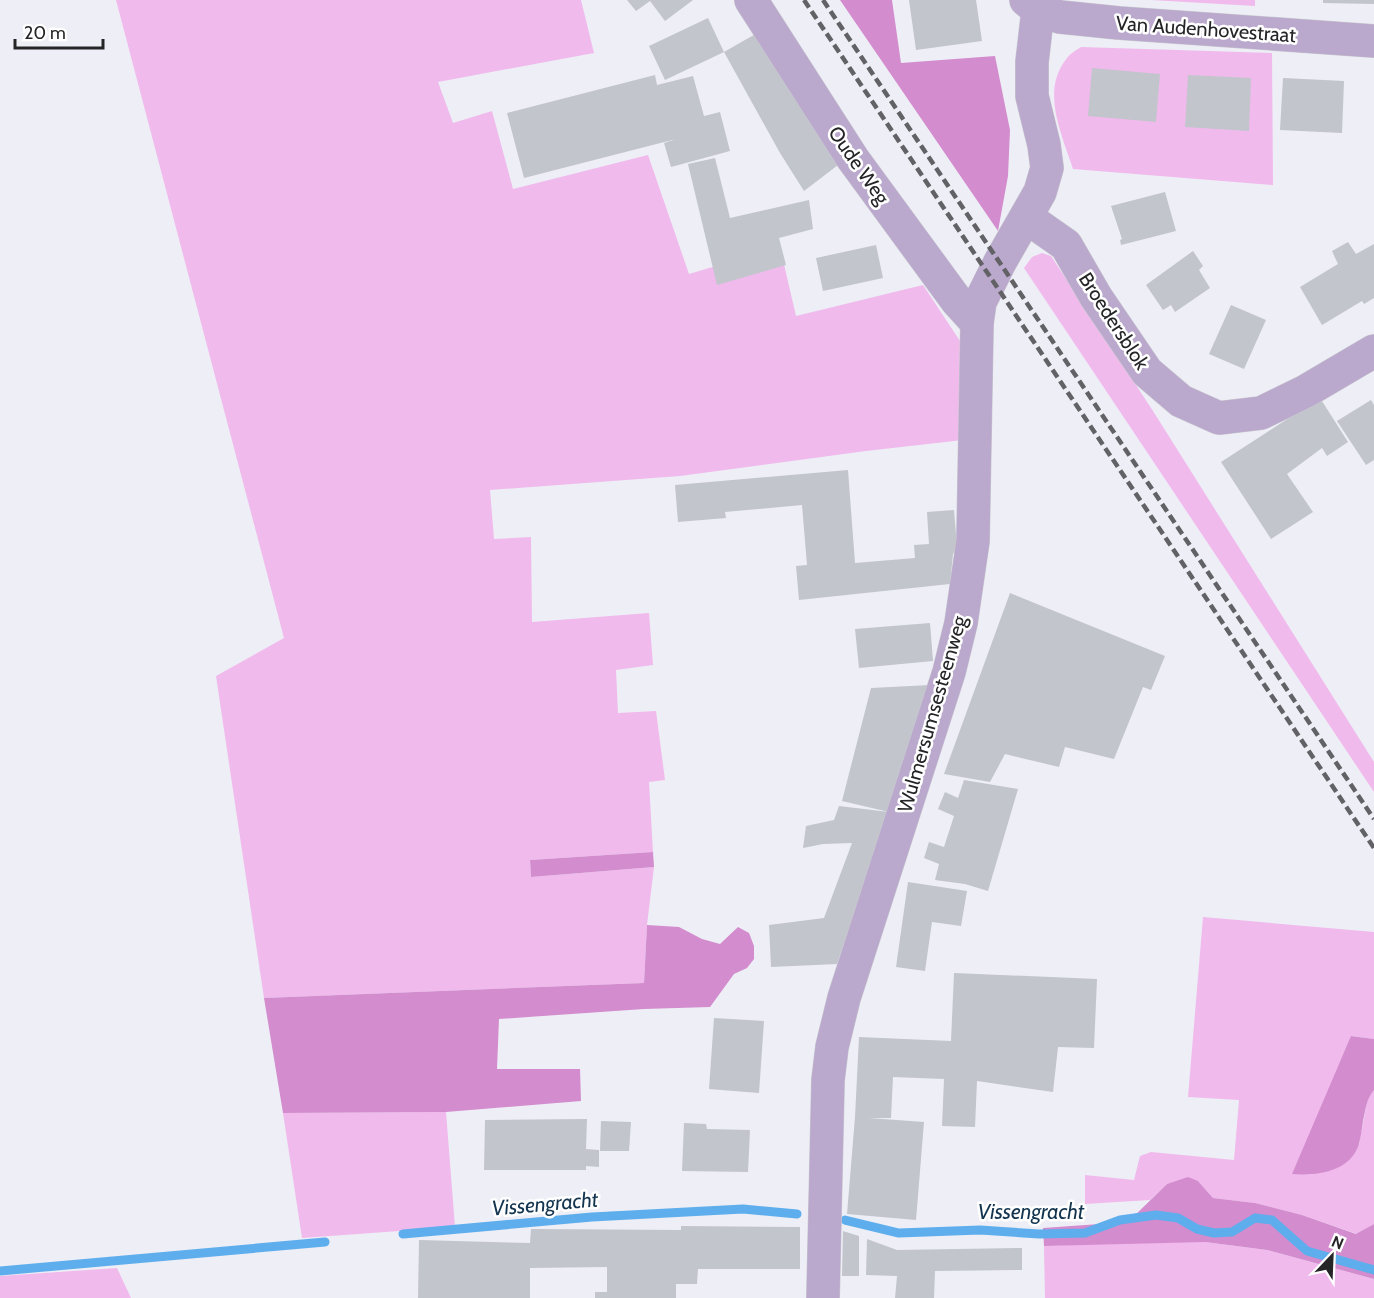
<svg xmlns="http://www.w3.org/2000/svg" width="1374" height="1298" font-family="Cabin,sans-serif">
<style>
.green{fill:#f0baec}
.forest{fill:#d38cce}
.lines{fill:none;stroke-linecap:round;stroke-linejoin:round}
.stream{stroke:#5eaeed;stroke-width:9}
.building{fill:#c2c5cc}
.minor-casing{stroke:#cacad1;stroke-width:34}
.minor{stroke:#bba9cd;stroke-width:33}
.rail{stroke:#626266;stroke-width:4.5;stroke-dasharray:9 4.5;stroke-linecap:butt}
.labels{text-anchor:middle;stroke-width:5;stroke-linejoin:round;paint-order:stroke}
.street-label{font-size:20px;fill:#252528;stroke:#fff}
.water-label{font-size:21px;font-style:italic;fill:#14354f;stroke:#fff}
</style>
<rect width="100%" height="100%" fill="#eeeef6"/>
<!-- green -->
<g class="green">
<path d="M116 0H581L594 53 438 82 453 123 492 111 513 189 648 155 689 274 780 247 796 316 923 285 960 341 963 440 866 451 680 476 490 490 494 539 531 537 532 622 649 613 653 665 616 670 618 713 656 711 665 780 649 782 653 852 530 860 531 877 654 867 647 925 644 983 264 998 216 676 284 638Z"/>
<path d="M1151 0H1255V6Z"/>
<path d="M1081 47 1272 53 1273 185 1073 169C1062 134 1040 91 1067 58 1070 54 1076 50 1081 47Z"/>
<path d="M1042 253 1051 256 1153 411 1374 762V792L1024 268 1032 257Z"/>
<path d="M1203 917 1374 932V1039L1351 1036 1359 1145 1368 1097 1374 1090V1224L1357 1234 1302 1215 1255 1203 1213 1198 1198 1181 1167 1184 1150 1200 1085 1204V1175L1134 1180 1140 1156 1151 1152 1234 1160 1239 1100 1188 1097Z"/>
<path d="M446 1112 455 1227 302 1238 283 1113Z"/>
<path d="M1138 1242H1205L1267 1250 1374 1279V1298H1045L1044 1246Z"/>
<path d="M117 1268 131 1298H0V1276Z"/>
</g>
<!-- forest -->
<g class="forest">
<path d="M840 0H892L901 63 995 56 1010 130 1008 176 998 231Z"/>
<path d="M653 852 654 867 531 877 530 860Z"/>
<path d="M647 925 679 927 702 939 720 944 738 927 749 933 754 946V959L747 968 734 974 710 1007 644 1009 499 1019 497 1069H580L581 1101 446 1112 283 1113 264 998 644 983Z"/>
<path d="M1351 1036 1374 1039V1090C1366 1099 1366 1109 1363 1121 1362 1128 1361 1136 1359 1144 1350 1172 1317 1176 1292 1174Z"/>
<path d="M1188 1177 1198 1181 1213 1198 1255 1203 1302 1215 1356 1234 1374 1224V1279L1267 1250 1205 1242 1044 1246 1043 1228 1128 1222 1167 1184Z"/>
</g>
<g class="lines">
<!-- stream -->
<g class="stream">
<path d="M845 1220 899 1233 980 1230 1039 1234 1085 1233 1120 1220 1156 1215 1178 1218 1197 1229 1214 1233 1232 1232 1255 1218 1272 1220 1307 1251 1374 1270"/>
<path d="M403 1234 592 1217 743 1209 797 1214"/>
<path d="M0 1271 325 1242"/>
</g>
</g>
<!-- building -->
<g class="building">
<path d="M627 0H693L665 21 650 1 636 11Z"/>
<path d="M909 0H976L982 41 916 50Z"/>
<path d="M1323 0H1374V4L1323 3Z"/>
<path d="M708 18 724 52 759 32 838 165 804 191 780 153 724 52 665 80 649 46Z"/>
<path d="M1092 68 1160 74 1156 122 1088 116Z"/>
<path d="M655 75 657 85 693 76 704 116 720 112 730 151 671 167 664 143 676 139 524 178 507 113Z"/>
<path d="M1188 75 1251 78 1249 131 1185 127Z"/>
<path d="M1283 78 1344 81 1342 133 1280 130Z"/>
<path d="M715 158 730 218 809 200 813 229 779 238 786 265 717 285 688 164Z"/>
<path d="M1165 192 1176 231 1121 245 1120 240 1122 239 1111 206Z"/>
<path d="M1348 242 1356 254 1374 244V298L1364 304 1362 301 1322 325 1300 287 1338 264 1332 251Z"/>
<path d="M876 245 883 278 823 291 816 258Z"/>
<path d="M1193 251 1203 266 1199 270 1210 288 1175 312 1171 305 1163 310 1146 285Z"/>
<path d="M1231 305 1266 320 1244 369 1209 354Z"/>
<path d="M1320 398 1348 442 1327 456 1322 448 1287 474 1313 512 1271 539 1221 462Z"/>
<path d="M1371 400 1374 405V460L1366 465 1337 421Z"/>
<path d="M848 470 855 563 915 558 914 545 929 544 927 512 954 510 957 547 953 554 950 584 799 600 796 566 807 565 802 505 725 512 726 518 678 522 675 485Z"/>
<path d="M1010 593 1165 656 1151 690 1143 687 1114 759 1065 747 1059 767 1005 754 990 782 944 774Z"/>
<path d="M930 623 933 661 859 668 855 629Z"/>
<path d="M930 685 889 812 837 964 771 967 769 925 824 918 852 843 823 844 803 848 806 826 834 820 839 806 889 812 842 801 871 688Z"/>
<path d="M964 780 1018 789 988 891 965 884 935 880 939 864 924 858 929 842 944 847 954 816 938 809 945 792 958 798Z"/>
<path d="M908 882 967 891 961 926 932 922 925 971 896 967Z"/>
<path d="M954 973 1097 979 1094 1048 1058 1047 1053 1092 977 1081 975 1127 942 1126 944 1079 893 1077 891 1118H869L924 1122 916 1220 847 1214 855 1117 859 1037 951 1041Z"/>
<path d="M714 1018 764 1021 759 1093 709 1089Z"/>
<path d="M587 1119 586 1149 599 1150V1167L586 1166V1170H484L485 1120Z"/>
<path d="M601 1121 631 1122 629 1151H600Z"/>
<path d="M684 1123 706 1124 707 1129 750 1130 748 1172 682 1171Z"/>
<path d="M681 1226 800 1227V1269H698L697 1284H676V1298H595V1292H607V1267L530 1268V1298H418L419 1240 530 1243 531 1229 681 1230Z"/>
<path d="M843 1231 859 1236V1276H842Z"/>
<path d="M867 1239 897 1250 1022 1248V1270L935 1271 934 1298H895L897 1276 866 1275Z"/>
</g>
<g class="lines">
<!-- minor casing -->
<g class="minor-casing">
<g id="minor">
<path d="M751 0 853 159 957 301 977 323"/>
<path d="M1026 0 1038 10 1060 17 1119 23 1374 41"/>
<path d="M1026 217 1066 245 1096 297 1147 372 1181 401 1219 418 1261 413 1306 391 1374 351"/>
<path d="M823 1298 828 1080 832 1047 844 998 949 672 961 623 973 541 977 323 980 302 1000 262 1040 192 1047 168 1044 145 1032 96V62L1038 10"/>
</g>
</g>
<!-- minor -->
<use href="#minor" class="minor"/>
<!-- rail -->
<g class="rail">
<path d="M804 0 1374 848"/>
<path d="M823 0 1374 819"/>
</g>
</g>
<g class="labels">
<!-- street labels -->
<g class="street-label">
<text transform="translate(1206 29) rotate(4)" y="7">Van Audenhovestraat</text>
<text transform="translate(859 165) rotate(55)" y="7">Oude Weg</text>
<text transform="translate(1114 321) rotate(57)" y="7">Broedersblok</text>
<text transform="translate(932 714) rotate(-74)" y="7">Wulmersumsesteenweg</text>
</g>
<!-- water labels -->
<g class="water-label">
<text transform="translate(545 1204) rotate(-5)" y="7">Vissengracht</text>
<text x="1031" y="1219">Vissengracht</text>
</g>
</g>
<!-- north arrow -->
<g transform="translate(1332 1256) rotate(23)" stroke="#ffffff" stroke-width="4.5" paint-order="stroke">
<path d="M0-4.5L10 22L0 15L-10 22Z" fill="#252528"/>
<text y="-9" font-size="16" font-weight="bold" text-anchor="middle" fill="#252528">N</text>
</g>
<!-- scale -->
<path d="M15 39v9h88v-9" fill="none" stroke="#252528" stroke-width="3"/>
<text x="24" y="39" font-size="18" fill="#252528" stroke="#ffffff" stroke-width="4.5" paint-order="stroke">20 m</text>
</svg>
